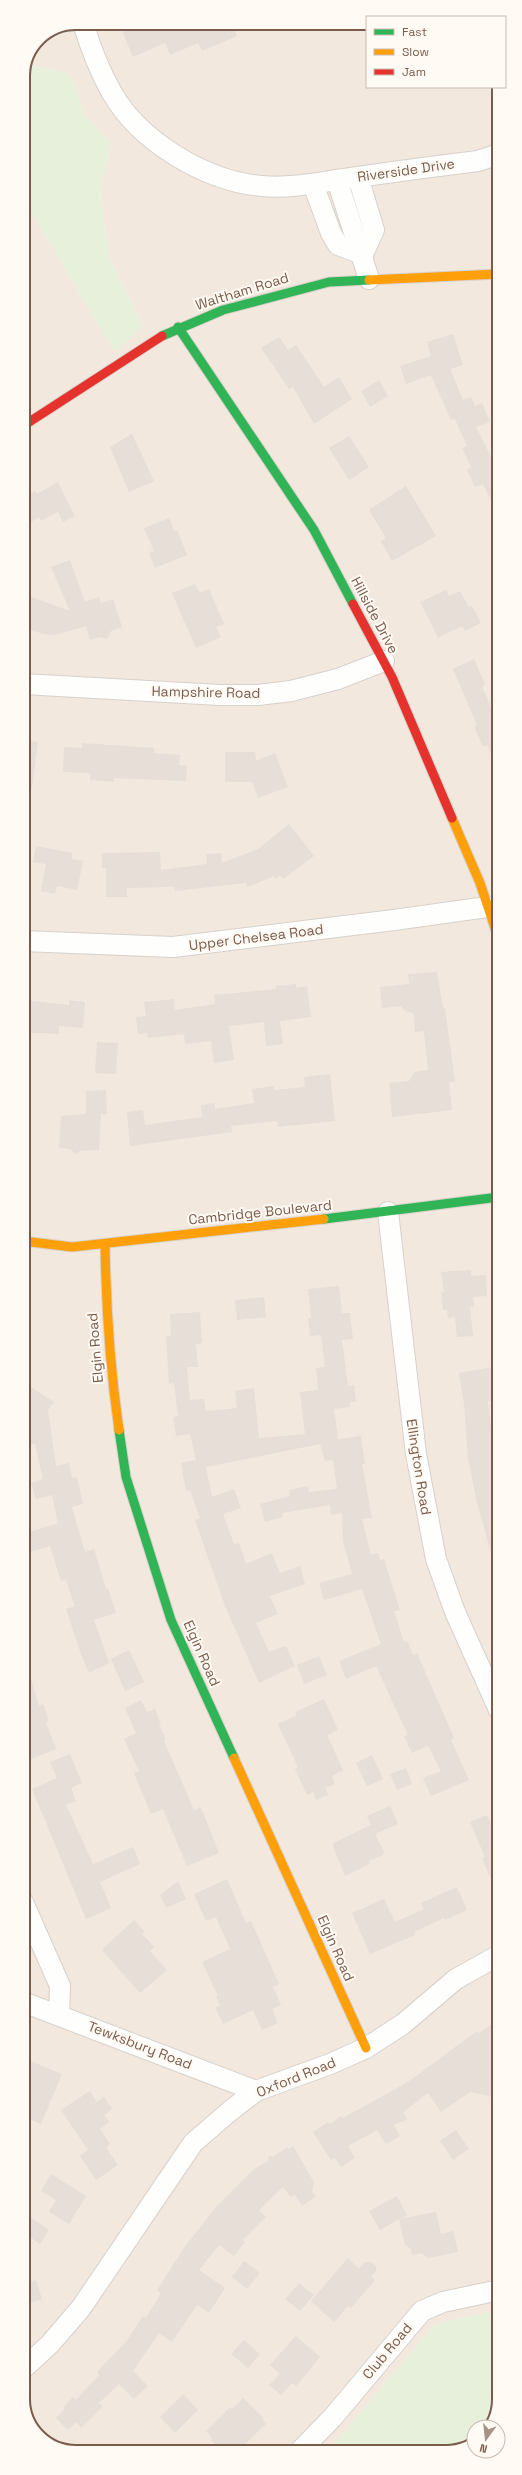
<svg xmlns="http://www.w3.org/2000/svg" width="522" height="2475" font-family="'Space Grotesk',sans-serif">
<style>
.residential{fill:#f2e8de}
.green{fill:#e7f0db}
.building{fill:#e6ded7}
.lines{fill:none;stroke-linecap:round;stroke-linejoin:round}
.street-casing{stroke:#d7d1cb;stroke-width:22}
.fast-casing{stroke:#d9d2cb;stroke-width:11}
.slow-casing{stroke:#d9d2cb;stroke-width:11}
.jam-casing{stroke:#d9d2cb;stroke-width:11}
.street{stroke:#fefefd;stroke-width:20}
.fast{stroke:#30b455;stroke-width:9}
.slow{stroke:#ff9f0a;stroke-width:9}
.jam{stroke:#e5322d;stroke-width:9}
.labels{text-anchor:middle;stroke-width:4;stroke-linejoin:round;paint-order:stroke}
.street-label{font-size:14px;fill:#7a5c4d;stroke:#fffaf3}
.rim{fill:none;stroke:#7a5c4d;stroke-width:2}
</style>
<rect width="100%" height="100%" fill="#f9f5f0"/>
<!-- residential -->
<path class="residential" d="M76 23H367V87H499V2310L435 2324 327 2452H69L39 2437 23 2406V211L32 213 115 352 143 326 109 258 100 189 108 159 110 143 85 115 73 80 67 73 27 65 39 38Z"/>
<!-- green -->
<g class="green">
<path d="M27 65 67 73 73 80 85 115 110 143 108 159 100 189 109 258 143 326 115 352 32 213 23 210V76Z"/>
<path d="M499 2310V2399L488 2427H474V2440L453 2452H327L435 2324Z"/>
</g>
<!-- building -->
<g class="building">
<path d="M119 23H232L237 36 202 51 198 43 170 55 165 43 133 57Z"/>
<path d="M453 334 463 365 450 369 463 400 471 397 475 406 482 403 490 422 476 427 499 473V515L483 484 475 487 467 470 471 467 462 448 467 446 455 419 451 420 431 375 406 384 400 366 431 356 427 342Z"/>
<path d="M279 337 288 350 296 345 324 387 339 377 352 399 314 424 293 387 289 389 261 348Z"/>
<path d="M379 380 388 396 370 407 361 391Z"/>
<path d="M132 434 154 481 129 492 110 447Z"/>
<path d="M349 436 369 467 349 480 329 448Z"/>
<path d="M58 482 75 516 63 522 58 512 41 521 39 517 23 527V498L35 491 37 494Z"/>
<path d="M406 486 436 536 392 561 381 541 386 538 369 510Z"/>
<path d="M169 518 174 531 177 530 187 555 155 568 149 553 154 551 144 528Z"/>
<path d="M70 560 85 602 99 597 101 603 113 599 122 627 111 631 107 639 99 637 90 640 86 626 55 635 43 634 26 628 28 623 23 621V594L70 611 51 567Z"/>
<path d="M195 584 200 593 209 589 224 624 216 627 221 637 196 648 172 593Z"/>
<path d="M446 590 449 596 460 591 469 607 472 606 481 623 465 631 462 626 438 638 420 602Z"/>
<path d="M474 659 485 684 482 686 495 717 499 716V770L487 745 483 747 474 726 477 725 453 669Z"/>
<path d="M23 740 38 742 32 788H23Z"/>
<path d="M82 743 154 748V753L180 755 179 765 187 766 186 781 114 778V782L90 780V773L63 772 64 747 82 748Z"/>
<path d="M225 752H255L256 761 275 753 288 787 258 798 252 782H225Z"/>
<path d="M289 824 314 856 283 879 280 875 276 879 274 876 247 887 246 883 175 891 174 887 127 888V897H106V868H102V853L160 852 161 870 207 864 206 854 221 853 222 863 258 849Z"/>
<path d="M36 846 72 853V859L83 861 77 890 57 886 55 894 41 891 46 864 33 862Z"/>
<path d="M437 972 443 1008H445L455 1082H449L452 1110 392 1117 389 1083 409 1081 414 1072 428 1070 424 1031 415 1032 413 1013 405 1011 401 1006 382 1008 380 987 409 984 408 974Z"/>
<path d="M296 984V988L307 986 311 1017 280 1021 283 1044 266 1046 264 1022 229 1026 234 1060 214 1063 211 1041 185 1044 184 1034 148 1038 147 1033 138 1034 136 1017 146 1016 144 1002 174 999 175 1010 215 1004 214 995 276 989V986Z"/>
<path d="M23 1000 69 1005V1000L85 1002 83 1028 59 1026V1034L23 1032Z"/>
<path d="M97 1042 118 1043 116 1074 95 1073Z"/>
<path d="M330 1074 335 1121 278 1127 277 1121 231 1126 232 1132 130 1146 127 1112 143 1110 145 1125 202 1117 201 1105 215 1103V1109L254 1103 252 1089 274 1086V1090L305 1087 304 1077Z"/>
<path d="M106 1090 107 1114H101L99 1150 80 1151 76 1154 70 1149 59 1148 61 1116 86 1114V1091Z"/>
<path d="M471 1270V1276L486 1275 487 1296 473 1297 474 1307H470L473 1336 457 1337 455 1317 448 1318 447 1310H443L441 1292 444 1293 441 1272Z"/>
<path d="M339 1286 342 1313H350L353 1339 342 1340 348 1386 354 1385 356 1402H350V1407L334 1409 338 1439 361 1436 365 1464H362L372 1518 362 1519 371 1555 378 1553 380 1560 384 1559 400 1610 394 1611 404 1642 407 1641 413 1655 417 1653 454 1738 451 1740 469 1780 431 1796 423 1778 441 1771 428 1746 412 1753 404 1736 408 1735 376 1666 346 1679 339 1661 381 1644 362 1589 324 1600 319 1583 352 1574 343 1541 342 1513 331 1515 330 1505 282 1513 283 1517 265 1522 260 1504 290 1496 289 1490 308 1486 309 1492 337 1489 333 1460 325 1461 320 1444 206 1467 212 1497 234 1489 241 1508 223 1514 234 1544 239 1543 246 1564 272 1553 280 1573 300 1566 305 1584 270 1596 278 1614 256 1623 269 1652 286 1646 295 1666 259 1683 225 1606 195 1520 200 1518 190 1490 186 1491 181 1463 196 1460 190 1434 176 1436 173 1417 178 1416 174 1383 169 1384 166 1336H171L170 1314 200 1312 202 1343 196 1344 198 1367H187L190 1400 204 1399 206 1411 237 1408 235 1391 254 1388 259 1438 305 1434 300 1392 318 1390 316 1368 325 1367 321 1335 310 1336 308 1318H311L308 1289Z"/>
<path d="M264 1297 266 1317 237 1320 235 1300Z"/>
<path d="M499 1366V1400L488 1401 491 1428 499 1427V1562L494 1563 477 1502 468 1458 464 1404 459 1373Z"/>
<path d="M23 1382 54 1402 48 1410 56 1466 69 1463 72 1478 77 1477 83 1504 72 1507 85 1552 94 1549 106 1589 108 1588 116 1613 94 1620 109 1663 89 1673 81 1654 66 1609 75 1606 66 1580 61 1581 50 1546 27 1553 23 1542V1534L58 1523 52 1495 36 1499 31 1483 43 1479 35 1444 23 1446Z"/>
<path d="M129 1650 144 1682 125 1691 111 1659Z"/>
<path d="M319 1656 327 1675 304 1684 297 1665Z"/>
<path d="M27 1666 39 1706 43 1704 49 1721 46 1722 56 1749 23 1762V1667Z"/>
<path d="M324 1699 338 1730 327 1735 343 1770 332 1776 335 1784 326 1788 328 1795 316 1800 313 1792 307 1795 295 1769 298 1767 278 1724 297 1715 295 1712Z"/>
<path d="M141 1700 147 1712 155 1709 161 1724 159 1725 166 1740 164 1741 194 1810 201 1807 219 1853 187 1866 163 1809 151 1814 134 1773 139 1771 124 1739 136 1733 125 1708Z"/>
<path d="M70 1754 82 1783 71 1788 76 1801 66 1805 93 1864 133 1847 140 1864 100 1882 111 1908 86 1919 32 1789 57 1778 50 1762Z"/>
<path d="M372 1755 383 1779 367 1786 356 1763Z"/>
<path d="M406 1768 412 1784 397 1790 390 1774Z"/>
<path d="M390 1806 398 1824 375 1834 385 1854 369 1861 370 1864 345 1876 332 1844 371 1825 367 1816Z"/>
<path d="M487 1815 499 1843V1898L482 1858 485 1857 470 1822Z"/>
<path d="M227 1879 246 1923 251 1921 279 1984 273 1987 281 2005 272 2009 278 2023 262 2030 253 2010 223 2024 215 2007 220 2006 216 1996H218L202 1962 230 1949 216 1917 206 1921 194 1894Z"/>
<path d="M178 1881 186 1899 166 1908 160 1895Z"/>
<path d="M457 1887 467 1910 445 1920 444 1918 414 1932 415 1935 370 1954 352 1913 384 1899 395 1922 424 1909 421 1903Z"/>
<path d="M134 1920 145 1932 142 1934 154 1947 150 1951 167 1970 140 1993 102 1950Z"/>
<path d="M499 2019V2067L492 2097 470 2092 441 2112 428 2093 403 2112 407 2119 394 2125 400 2136 386 2144 377 2130 348 2146 355 2158 341 2167 335 2158 331 2160 313 2132 328 2122 330 2124 341 2116 343 2118 408 2082 477 2031 479 2033Z"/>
<path d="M30 2061 62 2074 41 2124 23 2116V2077Z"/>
<path d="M90 2091 97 2102 104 2097 112 2109 104 2115 109 2122 100 2129 110 2144 106 2147 118 2165 96 2180 80 2156 88 2150 61 2110Z"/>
<path d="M456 2130 469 2149 453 2160 440 2141Z"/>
<path d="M293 2146 314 2182 312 2192 316 2196 302 2206 295 2195 291 2197 283 2187 259 2210 266 2217 243 2240 245 2242 234 2256 219 2245 199 2270 225 2288 209 2313 197 2305 172 2342 159 2333 133 2371 148 2386 134 2399 119 2384 99 2403 103 2406 81 2428 76 2422 68 2430 56 2418 65 2409 63 2407 73 2397 76 2400 99 2375 97 2372 126 2342 143 2316 146 2318 161 2293 157 2290 183 2249 217 2206 254 2169 268 2161 269 2156 273 2157 287 2147 289 2149Z"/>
<path d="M51 2174 86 2196 69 2224 49 2212 56 2200 41 2191Z"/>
<path d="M397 2196 407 2215 400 2219 436 2212 441 2234 453 2231 458 2252 429 2258 421 2253 412 2255 411 2249 405 2245 399 2219 380 2230 369 2211Z"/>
<path d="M29 2216 49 2230 40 2244 23 2232V2225Z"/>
<path d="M348 2258 359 2269 365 2262H371L376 2266V2271L371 2277 375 2280 351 2308 348 2306 334 2322 311 2301Z"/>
<path d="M244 2261 260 2273 247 2289 232 2277Z"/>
<path d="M36 2280 42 2299 23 2305V2284Z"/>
<path d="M299 2283 314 2295 300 2311 285 2299Z"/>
<path d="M296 2336 320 2357 296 2386 292 2383 281 2395 269 2385 280 2374 270 2365Z"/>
<path d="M244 2340 260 2354 248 2368 231 2354Z"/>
<path d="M183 2394 198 2410 175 2433 160 2417Z"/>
<path d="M243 2398 264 2418 262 2419 266 2424 237 2452H222L211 2440 212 2438 206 2431 230 2407 232 2409Z"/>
</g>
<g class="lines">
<!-- street casing -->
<g class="street-casing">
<g id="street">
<path d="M83 23C90 46 100 72 112 93 140 142 206 181 261 186 293 189 327 181 358 177 398 171 438 166 478 161L499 154"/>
<path d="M358 177 374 230 363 254"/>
<path d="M337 180 369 279"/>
<path d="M313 184 331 233 338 245 363 254"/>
<path d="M23 684 220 695H258L291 691 338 679 384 661"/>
<path d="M23 941 173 947 394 920 487 907"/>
<path d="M388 1212 416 1454 436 1559 455 1612 499 1710"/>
<path d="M23 1902 60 1986 59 2015"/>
<path d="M23 2002 256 2091"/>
<path d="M23 2369 50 2344 81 2308 193 2143 230 2111 256 2091 330 2064 366 2048 403 2024 456 1979 499 1955"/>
<path d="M299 2452 333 2417 422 2311 443 2302 499 2290"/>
</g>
</g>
<!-- fast casing -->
<g class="fast-casing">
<g id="fast">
<path d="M178 327 314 530 353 604"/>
<path d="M162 336 223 310 329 282 369 280"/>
<path d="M324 1219 499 1197"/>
<path d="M119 1430 126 1477 171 1620 234 1758"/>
</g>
</g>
<!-- slow casing -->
<g class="slow-casing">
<g id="slow">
<path d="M369 280 499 274"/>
<path d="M452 818 480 883 499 940"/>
<path d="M23 1241 72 1247 324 1219"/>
<path d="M105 1244C106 1307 110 1368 119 1430"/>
<path d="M234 1758 366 2048"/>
</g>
</g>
<!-- jam casing -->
<g class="jam-casing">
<g id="jam">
<path d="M23 426 162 336"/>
<path d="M353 604 392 677 452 818"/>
</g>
</g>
<!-- street -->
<use href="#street" class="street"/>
<!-- fast -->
<use href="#fast" class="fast"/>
<!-- slow -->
<use href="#slow" class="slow"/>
<!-- jam -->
<use href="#jam" class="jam"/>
</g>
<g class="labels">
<!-- street labels -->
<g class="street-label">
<text transform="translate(406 170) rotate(-8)" y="5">Riverside Drive</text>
<text transform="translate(242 291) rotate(-17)" y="5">Waltham Road</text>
<text transform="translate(375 615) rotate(62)" y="5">Hillside Drive</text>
<text transform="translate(206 692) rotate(1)" y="5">Hampshire Road</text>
<text transform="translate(256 937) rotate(-7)" y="5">Upper Chelsea Road</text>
<text transform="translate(260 1212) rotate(-6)" y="5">Cambridge Boulevard</text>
<text transform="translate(95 1348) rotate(-95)" y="5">Elgin Road</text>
<text transform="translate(419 1467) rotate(81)" y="5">Ellington Road</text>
<text transform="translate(202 1653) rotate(66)" y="5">Elgin Road</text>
<text transform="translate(336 1948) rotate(66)" y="5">Elgin Road</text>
<text transform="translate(140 2045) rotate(21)" y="5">Tewksbury Road</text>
<text transform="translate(296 2077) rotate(-22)" y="5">Oxford Road</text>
<text transform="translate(387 2351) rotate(-50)" y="5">Club Road</text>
</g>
</g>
<!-- crop -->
<path d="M0 0H522V2475H0ZM76 30H446A46 46 0 0 1 492 76V2399A46 46 0 0 1 446 2445H76A46 46 0 0 1 30 2399V76A46 46 0 0 1 76 30Z" fill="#fffaf3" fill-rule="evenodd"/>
<path class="rim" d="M76 30H446A46 46 0 0 1 492 76V2399A46 46 0 0 1 446 2445H76A46 46 0 0 1 30 2399V76A46 46 0 0 1 76 30Z"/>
<!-- legend -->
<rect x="366" y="16" width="140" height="72" fill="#fffaf3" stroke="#cabbb1"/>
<rect x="374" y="29" width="20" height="6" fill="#30b455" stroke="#cabbb1"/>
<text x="402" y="36" font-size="12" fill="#7a5c4d">Fast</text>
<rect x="374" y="49" width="20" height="6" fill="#ff9f0a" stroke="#cabbb1"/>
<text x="402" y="56" font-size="12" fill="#7a5c4d">Slow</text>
<rect x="374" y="69" width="20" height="6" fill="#e5322d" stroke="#cabbb1"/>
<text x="402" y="76" font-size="12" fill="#7a5c4d">Jam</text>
<!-- north arrow -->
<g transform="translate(486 2439) rotate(195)"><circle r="19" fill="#fffaf3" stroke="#cabbb1"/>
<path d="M0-3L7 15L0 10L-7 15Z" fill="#a69286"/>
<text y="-6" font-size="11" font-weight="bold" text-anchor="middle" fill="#7a5c4d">N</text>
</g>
</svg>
